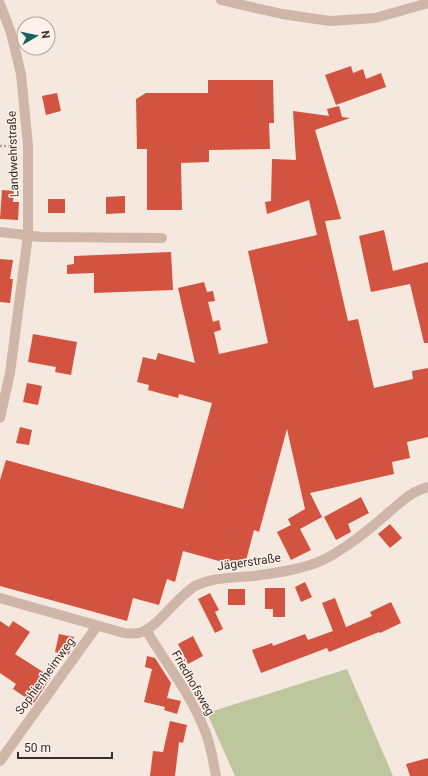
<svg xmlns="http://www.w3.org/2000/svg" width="428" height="776" font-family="Roboto,sans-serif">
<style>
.green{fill:#bdc69c}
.building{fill:#d2533f}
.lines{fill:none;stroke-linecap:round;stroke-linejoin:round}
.path{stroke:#bb9f92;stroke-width:2.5;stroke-dasharray:2 2;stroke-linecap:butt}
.minor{stroke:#cfb6a8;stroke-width:10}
.labels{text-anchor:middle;stroke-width:3;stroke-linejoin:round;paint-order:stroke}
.street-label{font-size:12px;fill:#3b2d29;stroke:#fcf2eb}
</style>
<rect width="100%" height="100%" fill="#f5e8de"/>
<!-- green -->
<path class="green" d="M347 669 393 776H235L207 713Z"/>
<!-- building -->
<g class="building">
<path d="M351 66 353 73 363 69 366 79 381 73 386 87 336 105 325 75Z"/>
<path d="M208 80H273L274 123H269L270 149 209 150V162L181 163 182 210H147V149H137L136 99 146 93H208Z"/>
<path d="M57 93 61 111 46 115 42 96Z"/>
<path d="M339 106 342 117 350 118 315 130 341 219 325 221 348 321 358 319 374 388 413 379 412 371 428 368V437L407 442 410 458 392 462 394 474 310 493 322 517 300 529 311 550 291 560 277 532 291 525 288 519 305 509 287 429 259 532 254 530 244 568 183 551 175 582 167 579 159 605 133 598 127 621 0 586V480L6 460 183 509 212 403 179 394 178 398 148 390 149 385 137 382 143 357 156 360 158 353 195 363 178 288 204 282 207 292 213 291 215 301 208 302 213 322 219 320 221 330 214 332 219 354 268 343 248 251 317 235 309 200 267 214 265 202 271 201 272 159 296 160 293 111 329 116 327 109Z"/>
<path d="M2 190 14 191 13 202H19L18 220 0 219Z"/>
<path d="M125 196V213L106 214V197Z"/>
<rect x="48" y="199" width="17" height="14"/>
<path d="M384 230 393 271 428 262V343H424L410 284 371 292 359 236Z"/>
<path d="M171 252 173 290 94 293V273L67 274V265L74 264V256Z"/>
<path d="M0 259 13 260 10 279H13L10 303 0 302Z"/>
<path d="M33 334 77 342 71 375 55 372 56 367 28 362Z"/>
<path d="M27 383 42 386 38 405 23 402Z"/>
<path d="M20 427 32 430 29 445 16 443Z"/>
<path d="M361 497 369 513 348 524 351 532 336 540 324 517Z"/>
<path d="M390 524 402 538 390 548 378 534Z"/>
<path d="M305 582 312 597 301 602 295 587Z"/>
<path d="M265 588H285V617H273V609H265Z"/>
<rect x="228" y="589" width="17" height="16"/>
<path d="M210 593 219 610 215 612 223 629 215 633 198 599Z"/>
<path d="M335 598 346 627 372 616 370 612 391 602 401 623 380 633 379 632 329 652 327 648 261 673 252 650 272 643 273 646 305 634 308 640 333 631 322 603Z"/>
<path d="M0 621 9 627 13 621 30 632 15 654 51 677 34 703 13 689 16 684 0 673Z"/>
<path d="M59 634 74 637 70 652 68 655 55 652Z"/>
<path d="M193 636 203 656 188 664 178 644Z"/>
<path d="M147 656 155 658 171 683 167 698 181 701 177 714 164 710 165 707 144 702 152 669 145 667Z"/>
<path d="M170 721 187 725 183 743 179 742 175 776H150L153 751 163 752Z"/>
<path d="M428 758V776H410L406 764Z"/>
</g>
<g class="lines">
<!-- path -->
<path class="path" d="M0 146H17"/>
<!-- minor -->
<g class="minor">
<path d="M221 0 282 14 330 21 375 18 428 3"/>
<path d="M0 4 11 33 21 74 28 146V235L10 373 0 418"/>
<path d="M0 232 41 237 162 238"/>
<path d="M0 598 124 633C129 633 134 634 139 633 160 627 176 596 197 585 215 577 234 578 253 576 276 573 306 569 327 558 347 547 370 529 388 513 403 501 408 493 428 487"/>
<path d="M146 630C166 664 191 694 205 731 211 745 213 761 216 776"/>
<path d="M0 761 97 626"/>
</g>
</g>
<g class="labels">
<!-- street labels -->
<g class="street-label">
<text transform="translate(13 154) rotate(-92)" y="4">Landwehrstraße</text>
<text transform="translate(249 562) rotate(-8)" y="4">Jägerstraße</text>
<text transform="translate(45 676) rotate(-54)" y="4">Sophienheimweg</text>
<text transform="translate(193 683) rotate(60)" y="4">Friedhofsweg</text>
</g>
</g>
<!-- north arrow -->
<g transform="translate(36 36) rotate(81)"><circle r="19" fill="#fcf2eb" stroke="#afa39d"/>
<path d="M0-3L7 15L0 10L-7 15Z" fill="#19625f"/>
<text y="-6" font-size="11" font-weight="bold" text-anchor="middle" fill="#3b2d29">N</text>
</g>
<!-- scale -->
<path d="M18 752v6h94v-6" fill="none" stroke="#3b2d29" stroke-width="2"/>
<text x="24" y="752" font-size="12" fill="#3b2d29" stroke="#fcf2eb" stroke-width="3" paint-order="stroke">50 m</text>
</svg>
